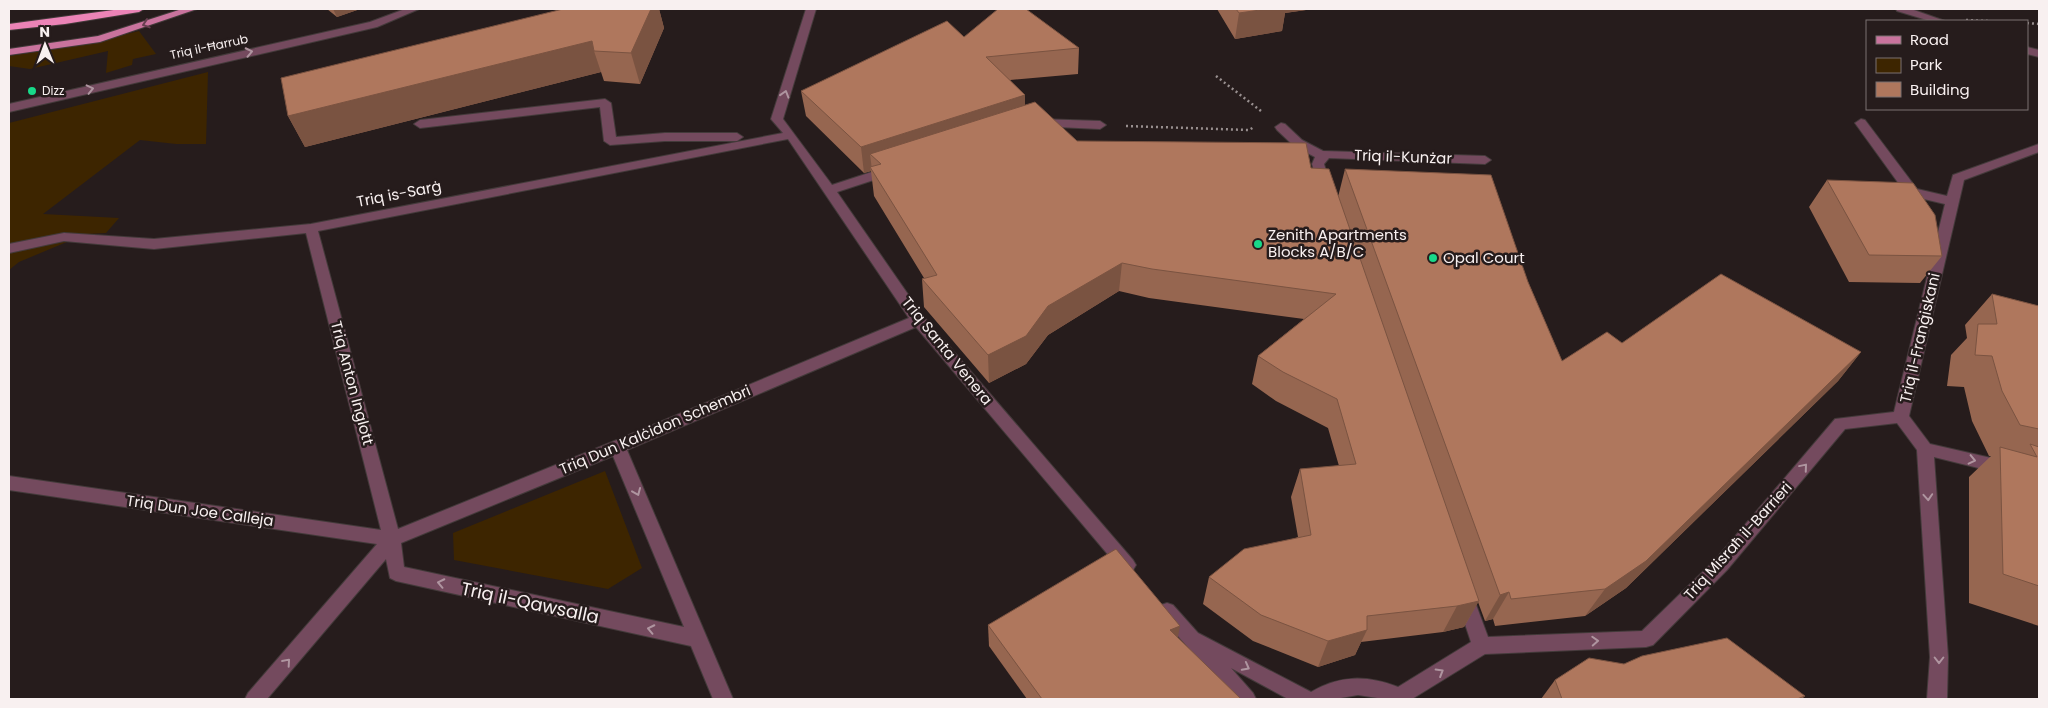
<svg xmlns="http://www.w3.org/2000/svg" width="2048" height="708" font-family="Poppins,sans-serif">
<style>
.green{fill:#3d2500}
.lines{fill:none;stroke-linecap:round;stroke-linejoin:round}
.minor-casing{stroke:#433a3a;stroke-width:2}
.major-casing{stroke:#433a3a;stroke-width:2}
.highway-casing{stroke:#433a3a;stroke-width:2}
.path{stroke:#988f8f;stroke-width:2.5;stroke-dasharray:2 3;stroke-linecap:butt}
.minor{fill:#744a5e;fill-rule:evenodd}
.major{fill:#c9739d;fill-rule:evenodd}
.highway{fill:#eb83b6;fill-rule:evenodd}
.wall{fill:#966650}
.shaded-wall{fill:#7a5341}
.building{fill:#af775d;stroke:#7a5341}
.oneway{stroke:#673f50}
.oneway2{stroke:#af95a0}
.poi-dot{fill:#17d989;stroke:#261c1c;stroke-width:2}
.labels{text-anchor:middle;stroke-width:5;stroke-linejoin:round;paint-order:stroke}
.far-street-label{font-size:12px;fill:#f8f0f0;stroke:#261c1c}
.far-poi-label{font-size:12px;fill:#f8f0f0;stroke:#261c1c;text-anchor:start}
.street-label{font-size:15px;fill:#f8f0f0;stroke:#261c1c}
.poi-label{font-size:15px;fill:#f8f0f0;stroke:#261c1c;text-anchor:start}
.near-street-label{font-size:18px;fill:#f8f0f0;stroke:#261c1c}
</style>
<rect width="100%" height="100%" fill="#261c1c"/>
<!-- green -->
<g class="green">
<path d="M139 31 156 54 133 59 132 65 106 73 108 51 30 69 9 66V56L81 45Z"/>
<path d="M208 72 206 144H176L140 140 43 214 119 218 106 233 86 234 19 262 9 270V123Z"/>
<path d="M605 471 642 568 608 589 454 560 453 533Z"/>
</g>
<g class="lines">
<!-- minor casing -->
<g class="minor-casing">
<g id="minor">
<path d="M405 9H419L377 27 9 112V104L370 22Z"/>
<path d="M806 9H816L783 119 832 185 887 167H895L897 170 895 173 837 192 923 316 1133 560 1136 565 1133 570 1127 573 1121 570 916 327 627 450 733 699H713L691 646 396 581 390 578 386 559 267 699H245L248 693 377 544 9 490V476L381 530 306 233 154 249 64 241 9 253V244L64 233 154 239 311 224 783 133 771 119ZM788 139 909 318 612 442 398 529 318 231ZM613 456 684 627 404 567 401 543Z"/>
<path d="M1896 9H1911L1945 21H1930L1897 11Z"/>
<path d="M2027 47 2039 50V57L2027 54Z"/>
<path d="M605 99 611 103 616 137 665 133H737L743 137 737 141H665L610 145 604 141 600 107 420 128 414 124 420 120Z"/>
<path d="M1039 119 1100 121 1106 125 1100 129 1035 126 1033 123 1035 120Z"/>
<path d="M1861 119 1865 120 1917 189 1947 196 1953 175 2039 144V152L1964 180 1909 416 1930 444 2039 469V483L1934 457 1948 657 1947 699H1927L1930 657 1917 450 1897 423 1845 429 1727 570 1653 645 1646 647 1485 654 1412 699H1384L1358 695 1335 699H1288L1231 668 1253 693 1256 699H1234L1161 617 1158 611 1161 605 1167 603 1173 605 1198 633 1311 692C1340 675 1367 675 1398 687L1471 642 1456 597 1459 591 1465 589 1471 591 1488 637 1642 631 1715 560 1835 419 1894 412 1945 204 1907 195 1855 123Z"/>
<path d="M1281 123 1285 124 1302 140 1323 151 1485 156 1491 160 1485 164 1329 158 1324 164 1331 187 1325 191 1319 187 1312 164 1315 157 1294 146 1277 130 1275 127Z"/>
</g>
</g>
<!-- major casing -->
<g class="major-casing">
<path id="major" d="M182 9H197L100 42 9 55V49L98 36Z"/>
</g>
<!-- highway casing -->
<g class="highway-casing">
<path id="highway" d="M121 9H144L139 12 65 24 9 30V24Z"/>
</g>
<!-- path -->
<g class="path">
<path d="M1966 20 1989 21"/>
<path d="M2027 23 2039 24"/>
<path d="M1216 76 1261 111"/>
<path d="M1126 126 1249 130 1254 127"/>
</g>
<!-- minor -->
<use href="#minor" class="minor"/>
<!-- major -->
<use href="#major" class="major"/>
<!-- highway -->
<use href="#highway" class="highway"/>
</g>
<!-- wall -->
<g class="wall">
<path d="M327 9H360L337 17Z"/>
<path d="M563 9H659L664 28 640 84 604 81 601 72 305 147 288 116Z"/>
<path d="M1217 9H1313L1285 13 1282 31 1235 39Z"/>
<path d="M964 37 1079 48 1078 74 1010 80 1025 105 1077 141 1311 168 1338 197 1345 169 1528 282 1562 361 1622 343 1861 352 1838 381 1626 588 1585 616 1495 626 1493 619 1485 621 1478 602 1464 627 1443 632 1361 642 1355 655 1318 667 1253 641 1203 604 1209 577 1298 537 1291 497 1300 469 1339 466 1328 428 1276 401 1252 384 1258 356 1304 319 1149 298 1119 291 1048 335 1026 364 989 383 924 307 922 279 924 278 874 196 871 171 864 173 806 116 801 91Z"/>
<path d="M1827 180 1942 256 1920 283 1849 282 1809 207Z"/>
<path d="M1992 294 2039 306V626L1969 603V477L1991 456H1989L1972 421 1964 387 1947 386 1951 355 1967 338 1965 325Z"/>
<path d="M988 625 1178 638 1241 699H1027L989 646Z"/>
<path d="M1555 680 1805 696 1802 699H1541Z"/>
</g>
<!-- shaded-wall -->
<g class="shaded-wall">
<path d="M333 9H360L337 17Z"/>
<path d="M651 9H659L664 28 640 84 631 53Z"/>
<path d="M1267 9H1313L1285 13 1282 31 1235 39 1239 13Z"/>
<path d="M592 41 594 51 601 72 305 147 288 116Z"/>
<path d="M1025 95V120L881 164 870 154 872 170 870 167 871 171 864 173 861 147Z"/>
<path d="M1122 263 1119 291 1048 335 1026 364 989 383 988 355 1048 306Z"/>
<path d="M1861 352 1838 381 1626 588 1585 616 1605 589Z"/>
<path d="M1509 592 1493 619 1485 621 1500 595Z"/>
<path d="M1479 601 1464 627 1443 632 1457 606Z"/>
<path d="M1180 626 1176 647 1170 630Z"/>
<path d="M1367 630 1355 655 1318 667 1328 641Z"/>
</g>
<!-- building -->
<g class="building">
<path d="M563 9H651L631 53 594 51 592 41 288 116 281 78Z"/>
<path d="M998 9H1026L1079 48 986 57 1025 95 861 147 801 91 947 21 964 37Z"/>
<path d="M1236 9H1267L1239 13Z"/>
<path d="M1035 102 1077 141 1306 143 1311 168 1329 169 1479 601 1457 606 1367 616V630L1328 641 1261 615 1209 577 1244 549 1311 535 1300 469 1356 464 1337 399 1283 372 1258 356 1336 294 1152 269 1122 263 1048 306 1026 336 988 355 922 279 937 275 870 167 881 164 870 154Z"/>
<path d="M1345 169 1491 175 1528 282 1562 361 1607 332 1622 343 1721 274 1861 352 1646 561 1605 589 1511 599 1509 592 1500 595Z"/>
<path d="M1827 180 1913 183 1935 215 1942 256 1869 255Z"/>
<path d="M1992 294 2039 306V429L2020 425 2002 391 1992 356 1975 355 1978 324H1997Z"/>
<path d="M2030 444 2039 447V586L2003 574 2000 447 2037 457Z"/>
<path d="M1116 549 1180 626 1170 630 1241 699H1042L988 625Z"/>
<path d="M1727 638 1805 696 1797 699H1562L1555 680 1589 658 1624 664 1642 656Z"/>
</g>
<!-- one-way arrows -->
<defs><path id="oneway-chevron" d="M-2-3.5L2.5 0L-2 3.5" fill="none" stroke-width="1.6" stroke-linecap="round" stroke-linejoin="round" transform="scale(1.25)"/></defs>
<use class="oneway" href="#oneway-chevron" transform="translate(146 24) rotate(162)"/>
<g class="oneway2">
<use href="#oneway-chevron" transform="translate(249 52) rotate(-12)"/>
<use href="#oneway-chevron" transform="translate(90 89) rotate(-13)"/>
<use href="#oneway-chevron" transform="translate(785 94) rotate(-73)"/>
<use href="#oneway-chevron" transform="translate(1972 460) rotate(13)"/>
<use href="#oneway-chevron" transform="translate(1804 467) rotate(-50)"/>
<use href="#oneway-chevron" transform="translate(637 492) rotate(67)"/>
<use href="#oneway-chevron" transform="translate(1928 497) rotate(86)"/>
<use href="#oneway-chevron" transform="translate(441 583) rotate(-168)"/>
<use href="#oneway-chevron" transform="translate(651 629) rotate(-168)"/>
<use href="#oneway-chevron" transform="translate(1595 641) rotate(-3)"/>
<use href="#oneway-chevron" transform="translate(1939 660) rotate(90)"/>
<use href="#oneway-chevron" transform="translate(287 662) rotate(-49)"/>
<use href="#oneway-chevron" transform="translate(1246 667) rotate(28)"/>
<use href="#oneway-chevron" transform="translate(1440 672) rotate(-31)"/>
</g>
<!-- markers -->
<g class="poi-dot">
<circle cx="32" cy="91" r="5"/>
<circle cx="1258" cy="244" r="5"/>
<circle cx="1433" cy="258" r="5"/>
</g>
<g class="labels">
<!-- far-street labels -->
<g class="far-street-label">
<text transform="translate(209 47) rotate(-12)" y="4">Triq il-Ħarrub</text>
</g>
<!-- far-poi labels -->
<g class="far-poi-label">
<text x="42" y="95">Dizz</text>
</g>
<!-- street labels -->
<g class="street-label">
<text transform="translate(1403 157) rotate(2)" y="5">Triq il-Kunżar</text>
<text transform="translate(399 194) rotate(-11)" y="5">Triq is-Sarġ</text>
<text transform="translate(1920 338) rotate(-77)" y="5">Triq il-Franġiskani</text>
<text transform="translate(947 351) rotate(51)" y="5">Triq Santa Venera</text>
<text transform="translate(352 383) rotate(75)" y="5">Triq Anton Inglott</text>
<text transform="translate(655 430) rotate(-23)" y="5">Triq Dun Kalċidon Schembri</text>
<text transform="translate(200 511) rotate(8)" y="5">Triq Dun Joe Calleja</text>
<text transform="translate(1738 541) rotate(-48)" y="5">Triq Misraħ il-Barrieri</text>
</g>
<!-- poi labels -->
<g class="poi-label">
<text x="1268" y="240">Zenith Apartments<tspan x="1268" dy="17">Blocks A/B/C</tspan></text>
<text x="1443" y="263">Opal Court</text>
</g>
<!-- near-street labels -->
<g class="near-street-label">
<text transform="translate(530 603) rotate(12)" y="6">Triq il-Qawsalla</text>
</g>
</g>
<!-- border -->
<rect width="2048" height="708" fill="none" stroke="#f8f0f0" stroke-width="20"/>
<!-- legend -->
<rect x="1866" y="20" width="162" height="90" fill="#261c1c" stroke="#7a7171"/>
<rect x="1876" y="36" width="25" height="8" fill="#c9739d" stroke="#7a7171"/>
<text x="1910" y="45" font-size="15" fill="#f8f0f0">Road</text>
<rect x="1876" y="58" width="25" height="15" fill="#3d2500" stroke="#7a7171"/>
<text x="1910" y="70" font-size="15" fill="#f8f0f0">Park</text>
<rect x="1876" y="82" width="25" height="15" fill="#af775d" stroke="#7a7171"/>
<text x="1910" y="95" font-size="15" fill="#f8f0f0">Building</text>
<!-- north arrow -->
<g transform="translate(45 45) rotate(359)" stroke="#261c1c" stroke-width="4" paint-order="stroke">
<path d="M0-4L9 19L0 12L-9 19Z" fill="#f8f0f0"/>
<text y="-8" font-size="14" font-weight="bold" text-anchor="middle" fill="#f8f0f0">N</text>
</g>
</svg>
